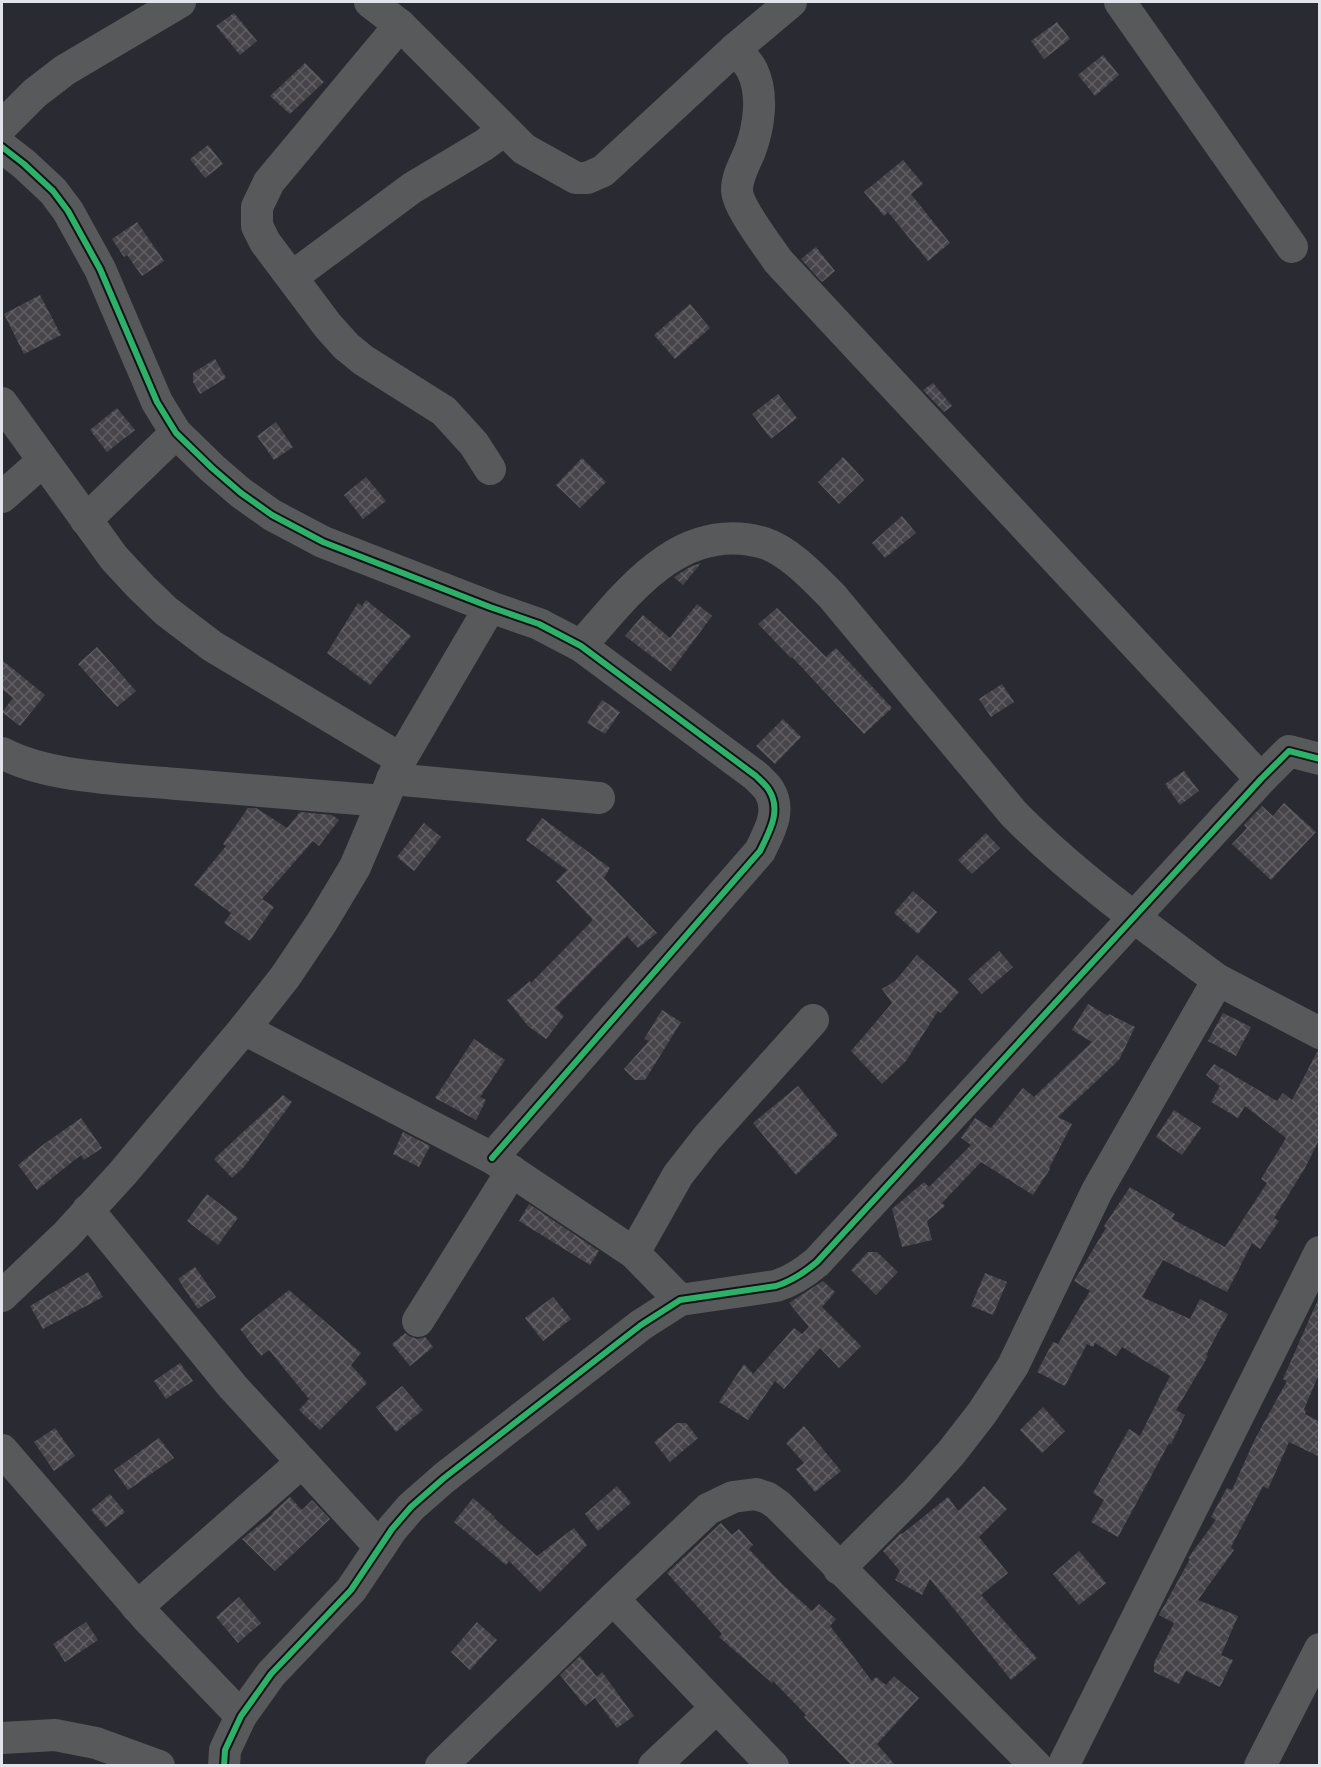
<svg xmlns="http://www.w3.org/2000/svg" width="1321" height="1767" font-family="'Alegreya Sans',sans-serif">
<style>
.building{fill:url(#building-cross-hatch)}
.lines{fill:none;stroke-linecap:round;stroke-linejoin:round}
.street{stroke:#58595a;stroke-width:32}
.cycleway-casing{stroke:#111318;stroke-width:10}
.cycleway{stroke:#2db169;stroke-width:6}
</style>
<defs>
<pattern id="building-cross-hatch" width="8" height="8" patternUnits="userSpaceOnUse" patternTransform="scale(1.5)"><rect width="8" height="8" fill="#47454a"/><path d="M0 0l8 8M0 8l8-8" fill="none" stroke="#616064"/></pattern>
</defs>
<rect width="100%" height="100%" fill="#2a2b32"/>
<!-- building -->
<g class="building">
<path d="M234 13 257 41 240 55 216 26Z"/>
<path d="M1057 22 1070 39 1044 59 1031 41Z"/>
<path d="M1103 55 1119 75 1095 96 1078 75Z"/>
<path d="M305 63 324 82 290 114 270 96Z"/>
<path d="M208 145 223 164 205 178 190 159Z"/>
<path d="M903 160 923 184 911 194 950 243 928 261 888 212 884 216 864 192Z"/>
<path d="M137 222 164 261 142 276 127 255 124 257 112 239Z"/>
<path d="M816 247 835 271 822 282 801 259Z"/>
<path d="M40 295 61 335 24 354 4 314Z"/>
<path d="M690 304 710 328 675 359 654 335Z"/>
<path d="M215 359 226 378 200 394 193 382V373Z"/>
<path d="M933 383 952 406 944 412 923 390Z"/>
<path d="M778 394 797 418 771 439 752 414Z"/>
<path d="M117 408 135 430 107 452 90 430Z"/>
<path d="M276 422 293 447 274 460 257 436Z"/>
<path d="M843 457 864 480 839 504 818 482Z"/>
<path d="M582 458 606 482 580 508 556 485Z"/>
<path d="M366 477 386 501 363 519 344 495Z"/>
<path d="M902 516 916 533 885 558 872 543Z"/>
<path d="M701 563 683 585 674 577 690 567Z"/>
<path d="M366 600 411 636 370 685 327 653 358 603 362 606Z"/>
<path d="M697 604 712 616 671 671 625 636 643 615 670 638Z"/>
<path d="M777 608 826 657 836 648 892 708 864 734 792 657 791 658 758 624Z"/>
<path d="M97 647 136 691 117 707 78 664Z"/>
<path d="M2 660 45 695 20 726 2 712 13 698 2 689Z"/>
<path d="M1002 684 1014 702 991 717 979 699Z"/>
<path d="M602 700 620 712 605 734 587 723Z"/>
<path d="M783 719 801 737 775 764 756 746Z"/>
<path d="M1184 771 1199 791 1180 805 1165 784Z"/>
<path d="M1284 803 1316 832 1271 880 1232 844 1247 828 1244 825 1262 806 1273 816Z"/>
<path d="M248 808H256L287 828 300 812 332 815 339 820 319 846 313 841 262 899 274 907 250 941 224 923 231 913 194 885 226 846 223 844Z"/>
<path d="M542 818 610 868 604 878 657 933 638 948 627 936 555 1008 564 1016 546 1039 528 1026 507 1000 530 981 531 983 593 920 556 881 567 870 526 840Z"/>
<path d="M424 823 441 837 414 871 397 857Z"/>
<path d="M986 833 1000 848 972 874 958 860Z"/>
<path d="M913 891 937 912 918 934 894 913Z"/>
<path d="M999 951 1013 967 982 994 968 979Z"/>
<path d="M917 955 959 992 941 1013 938 1011 906 1061 882 1084 851 1051 892 1003 882 989 895 981Z"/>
<path d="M1088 1004 1108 1016 1109 1014 1135 1027 1119 1060 1058 1117 1072 1124 1049 1168 1050 1169 1033 1195 981 1162 942 1203 945 1206 927 1221 932 1240 902 1247 892 1209 924 1182 929 1187 971 1145 961 1138 975 1118 991 1128 1023 1088 1034 1097 1092 1042 1072 1030Z"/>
<path d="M662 1010 681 1022 645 1080H635L624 1069 649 1041 644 1039Z"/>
<path d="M1223 1013 1251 1027 1236 1056 1208 1041Z"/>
<path d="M474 1039 505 1060 480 1097 486 1100 476 1120 435 1098Z"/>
<path d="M1318 1050 1320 1051V1138L1305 1168 1274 1218 1279 1221 1260 1249 1252 1243 1227 1292 1163 1260 1142 1297 1190 1319 1200 1299 1228 1314 1206 1355 1208 1356 1176 1410 1185 1415 1171 1444 1169 1443 1118 1537 1091 1522 1104 1500 1093 1493 1129 1429 1140 1436 1170 1376 1122 1347 1116 1356 1095 1343 1093 1347 1087 1344 1065 1386 1037 1372 1053 1342 1058 1344 1090 1291 1074 1281 1106 1228 1104 1226 1130 1187 1175 1214 1172 1219 1225 1247 1267 1183 1261 1179 1286 1138 1245 1106 1238 1118 1211 1102 1220 1086 1206 1075 1214 1064 1277 1101 1283 1093 1292 1100Z"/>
<path d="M798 1086 838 1135 796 1175 753 1123Z"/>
<path d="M283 1095 292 1102 244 1167 232 1178 214 1159Z"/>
<path d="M1174 1110 1201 1128 1182 1155 1156 1137Z"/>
<path d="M81 1118 102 1148 84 1160 81 1155 37 1190 18 1165 44 1144Z"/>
<path d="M403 1132 430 1146 419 1167 393 1154Z"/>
<path d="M207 1194 238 1218 218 1245 187 1221Z"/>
<path d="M529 1204 599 1251 590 1265 519 1221Z"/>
<path d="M868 1252H877L898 1272 876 1295 851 1270Z"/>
<path d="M195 1267 216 1297 198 1309 178 1279Z"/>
<path d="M88 1272 103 1297 43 1329 30 1306Z"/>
<path d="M985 1273 1007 1282 993 1315 971 1306Z"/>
<path d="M823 1281 835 1292 822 1307 861 1346 839 1368 820 1348 784 1389 775 1381 748 1420 719 1402 744 1364 753 1374 794 1328 802 1334 809 1327 789 1303Z"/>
<path d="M289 1290 361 1353 351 1365 367 1383 320 1430 299 1410 309 1399 269 1350 261 1356 240 1329Z"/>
<path d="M1320 1295V1372L1304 1409 1306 1411 1305 1414 1320 1422V1457L1289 1442 1268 1489 1263 1486 1231 1547 1234 1550 1198 1600 1238 1616 1221 1655 1233 1660 1220 1687 1186 1671 1179 1684 1154 1672V1663L1174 1623 1159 1615 1190 1559 1188 1558 1216 1520 1211 1517 1227 1488 1232 1490 1255 1439 1287 1381 1283 1379Z"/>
<path d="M553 1297 571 1319 543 1341 525 1318Z"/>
<path d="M405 1333 409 1336 417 1339 425 1337 433 1347 410 1366 392 1344Z"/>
<path d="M180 1363 193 1381 166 1399 154 1381Z"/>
<path d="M402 1386 423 1410 396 1432 376 1407Z"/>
<path d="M1043 1407 1065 1431 1042 1453 1020 1430Z"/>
<path d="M677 1423H686L698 1438 670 1462 654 1442Z"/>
<path d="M804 1426 841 1471 815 1492 796 1469 804 1463 786 1443Z"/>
<path d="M55 1428 75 1456 54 1471 34 1442Z"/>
<path d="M159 1438 174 1458 128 1490 114 1470Z"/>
<path d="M617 1486 631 1503 598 1531 585 1514Z"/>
<path d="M984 1486 1007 1509 979 1537 1008 1573 981 1595 1037 1658 1011 1680 930 1579 922 1595 895 1580 900 1571 883 1551 901 1533 902 1534 948 1497 958 1511Z"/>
<path d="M110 1494 125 1512 106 1527 91 1510Z"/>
<path d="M290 1497 302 1510 312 1500 330 1519 275 1571 242 1539 273 1514 272 1513Z"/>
<path d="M473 1498 495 1517 494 1518 537 1556 574 1528 587 1545 540 1592 509 1561 506 1565 454 1522Z"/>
<path d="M721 1523 732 1535 739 1529 753 1545 749 1549 782 1584 812 1611 819 1604 836 1619 830 1626 872 1681 876 1677 886 1685 894 1676 919 1698 877 1744 896 1766H852L804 1717 806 1715 773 1681 772 1683 719 1637 722 1634 667 1573Z"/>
<path d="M1079 1551 1106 1583 1079 1605 1053 1574Z"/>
<path d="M239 1597 261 1623 238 1643 216 1617Z"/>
<path d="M86 1622 98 1640 65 1662 53 1644Z"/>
<path d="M477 1622 497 1640 470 1670 451 1652Z"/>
<path d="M580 1656 597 1677 602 1672 634 1716 617 1728 595 1698 585 1706 560 1675Z"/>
</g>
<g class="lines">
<!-- street -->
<g class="street">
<path d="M370 2 400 25 524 149 576 178H587L603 171 735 49 791 2"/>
<path d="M1120 2 1292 247"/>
<path d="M400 25 269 182 257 207V226L265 242 328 326 346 346 363 360 444 411 474 444 490 469"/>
<path d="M735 49C741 56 748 62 752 70 764 94 759 127 750 151 745 163 737 176 737 190 737 206 768 246 778 261L1261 779"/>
<path d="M2 126 35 93 65 70 180 2"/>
<path d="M2 147 24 164 53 191 68 211 100 269 157 402 176 433 212 468 241 493 272 515 323 542 490 607 539 624 581 646 756 776C760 780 766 785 769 790 782 811 769 832 760 851L492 1158"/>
<path d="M292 277 412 188 484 145 504 130"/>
<path d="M2 403 114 558 141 587 166 611 212 646 401 759"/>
<path d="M2 497 43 461"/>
<path d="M86 520 176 433"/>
<path d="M581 646C628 592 681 519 764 543 789 551 814 578 832 596L1013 813C1075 876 1148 928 1218 980"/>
<path d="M2 753C49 778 123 779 177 784 245 789 314 795 383 801"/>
<path d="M392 779 599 798"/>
<path d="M244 1029 492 1158 634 1253 680 1300"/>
<path d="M88 1210 233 1387 380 1547"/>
<path d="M634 1253 678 1175 707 1138 813 1020"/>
<path d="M2 1296 66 1235 122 1174 244 1029 285 977 322 922 355 867 401 759 490 607"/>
<path d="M418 1321 512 1171"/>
<path d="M2 1450 148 1619 241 1716"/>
<path d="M839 1569 916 1492 951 1453 982 1413 1013 1366 1097 1191 1218 980 1320 1033"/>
<path d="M613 1599 773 1766"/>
<path d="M137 1607 302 1462"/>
<path d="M2 1738 55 1735 96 1743 159 1766"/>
<path d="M224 1766 225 1750 241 1716 271 1674 351 1590 392 1529 411 1507 444 1478 641 1325 680 1300 776 1286C792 1281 804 1273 817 1262L1261 779 1289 751 1320 759"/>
<path d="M441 1766 613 1599 708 1509 733 1497 756 1494 768 1498 778 1505 1036 1766"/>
<path d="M654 1766 716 1708"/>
<path d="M1063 1766 1320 1252"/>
<path d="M1260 1766 1320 1649"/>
</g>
<!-- cycleway casing -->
<g class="cycleway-casing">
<g id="cycleway">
<path d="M2 147 24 164 53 191 68 211 100 269 157 402 176 433 212 468 241 493 272 515 323 542 490 607 539 624 581 646 756 776C760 780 766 785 769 790 782 811 769 832 760 851L492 1158"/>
<path d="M224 1766 225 1750 241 1716 271 1674 351 1590 392 1529 411 1507 444 1478 641 1325 680 1300 776 1286C792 1281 804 1273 817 1262L1261 779 1289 751 1320 759"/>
</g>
</g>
<!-- cycleway -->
<use href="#cycleway" class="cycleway"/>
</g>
<!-- border -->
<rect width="1321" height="1767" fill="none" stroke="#e1e4eb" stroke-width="6"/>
</svg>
